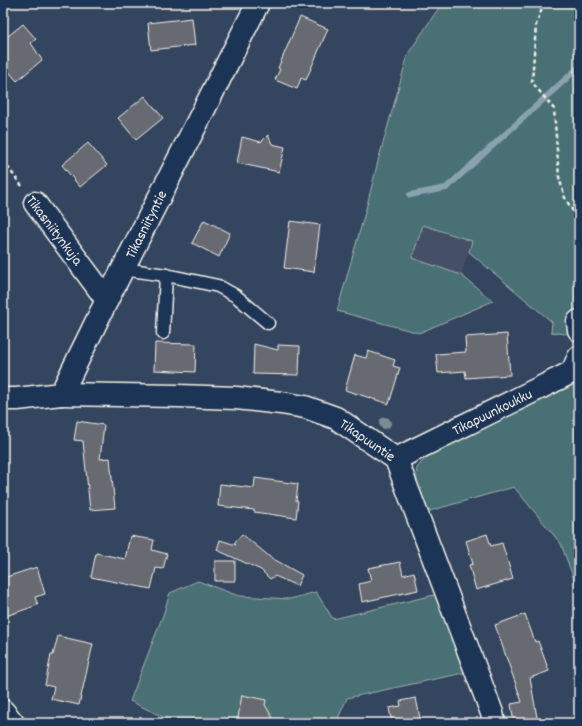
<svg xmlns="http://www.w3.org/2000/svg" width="582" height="726" font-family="Dekko,sans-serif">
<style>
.built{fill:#445065}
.green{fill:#487075;stroke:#9eb0ae}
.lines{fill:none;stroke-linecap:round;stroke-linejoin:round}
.stream{stroke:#89a2af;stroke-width:6}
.building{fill:#686b72;stroke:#f4f1e8}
.lane-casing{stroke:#f4f1e8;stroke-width:15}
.street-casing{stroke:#f4f1e8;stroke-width:25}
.path{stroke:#f4f1e8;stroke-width:2.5;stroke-dasharray:4 3;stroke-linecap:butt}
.lane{stroke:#1d3557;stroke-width:12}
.street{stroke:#1d3557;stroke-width:22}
.tree{fill:#7d8b94}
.labels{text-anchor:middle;stroke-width:3.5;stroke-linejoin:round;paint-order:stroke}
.street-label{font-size:15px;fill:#f4f1e8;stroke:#1d3557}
</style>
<rect width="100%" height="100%" fill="#34455f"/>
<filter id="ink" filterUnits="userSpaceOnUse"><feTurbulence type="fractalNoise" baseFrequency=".025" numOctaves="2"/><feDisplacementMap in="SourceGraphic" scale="8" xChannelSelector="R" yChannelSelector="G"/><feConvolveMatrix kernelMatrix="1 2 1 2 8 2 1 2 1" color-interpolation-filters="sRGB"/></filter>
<g filter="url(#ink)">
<!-- built -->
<path class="built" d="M423 225 472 241 461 275 412 258Z"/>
<!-- green -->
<g class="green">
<path d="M442 3H579V326L565 334 551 332 552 322 469 252 472 241 423 225 412 258 461 275 493 301 419 333 337 311 366 209 378 161 408 54Z"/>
<path d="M579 378V593L561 544 514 487 426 512 415 485 417 468 426 457Z"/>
<path d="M198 581 239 596 290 599 316 592 333 619 438 594 468 672 347 698 336 723H169L163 717 130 701 163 615 170 593Z"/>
</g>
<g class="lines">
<!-- stream -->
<path class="stream" d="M410 195 446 188 579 67"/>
</g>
<!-- building -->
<g class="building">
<path d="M300 17 328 29 306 80 301 78 297 89 275 80 280 69 278 68Z"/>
<path d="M192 18 195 45 151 50 148 23Z"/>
<path d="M23 24 36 39 31 43 42 60 17 81 3 65V40Z"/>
<path d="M145 96 163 118 136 140 118 118Z"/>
<path d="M268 135 272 144 285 147 279 172 237 163 242 137 261 142Z"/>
<path d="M88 143 107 165 80 187 62 165Z"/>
<path d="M204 220 230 233 219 257 192 243Z"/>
<path d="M290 221 320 225 314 272 284 268Z"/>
<path d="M507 334 510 375 466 378 465 371 438 373 436 354 466 352 465 337Z"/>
<path d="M155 343 196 344 195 372 154 370Z"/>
<path d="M254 344 278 350V345L300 346 299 375 253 374Z"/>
<path d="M368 351 395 360 393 366 400 368 389 404 345 390 355 355 366 358Z"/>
<path d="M77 421 104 425 100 459 110 458 115 508 90 510 83 441 74 440Z"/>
<path d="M255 478 298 484 296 501H298L296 518 254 512V510L218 506 220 484 254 488Z"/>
<path d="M242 534 270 557 302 575 297 586 275 576 270 579 261 570 217 550 220 540 236 545 234 543Z"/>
<path d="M487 534 491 546 502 543 513 579 476 590 469 565 473 564 466 541Z"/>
<path d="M130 536 154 540 152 550 167 554 163 569 156 568 151 589 91 577 96 553 125 559Z"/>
<rect x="215" y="561" width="20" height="20"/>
<path d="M400 562 403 575 414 572 418 590 362 602 359 584 371 581 368 568Z"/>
<path d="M37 567 45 594 35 597 38 605 3 617V578Z"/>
<path d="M525 614 535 642 538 641 549 671 530 678 538 723H514L511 704 522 702 495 625Z"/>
<path d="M58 636 93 644 79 705 51 699 54 687 45 685 51 655H53Z"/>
<path d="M242 695 266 700 265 705 276 723H237Z"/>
<path d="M416 698 421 723H392L389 708 401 706 400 701Z"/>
</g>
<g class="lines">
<!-- lane casing -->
<g class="lane-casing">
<g id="lane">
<path d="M123 269 166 275 218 286 236 296 268 323"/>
<path d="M163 333 166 275"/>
</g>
</g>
<!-- street casing -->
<g class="street-casing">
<g id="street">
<path d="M35 203 107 300"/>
<path d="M579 321 578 322 579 330"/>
<path id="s1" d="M61 394 178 396 236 398 281 403 305 407 336 418 396 459 492 713 494 723"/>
<path id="s2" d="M3 399H17L61 394 107 300 258 3"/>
<path id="s3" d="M396 459 572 372 579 357"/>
<path d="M3 711 13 723"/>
</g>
</g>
<!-- path -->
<g class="path">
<path d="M544 3 536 25 532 82 554 109 559 177 565 198 579 221"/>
<path d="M3 161 22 186"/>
</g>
<!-- lane -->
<use href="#lane" class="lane"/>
<!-- street -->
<use href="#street" class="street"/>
</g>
<!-- trees -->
<circle class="tree" cx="385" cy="423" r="6"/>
</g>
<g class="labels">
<!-- street labels -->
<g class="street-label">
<text dy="5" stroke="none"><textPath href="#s2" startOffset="248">Tikasniityntie</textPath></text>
<text transform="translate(55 230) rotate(53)" y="5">Tikasniitynkuja</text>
<text dy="5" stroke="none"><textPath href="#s3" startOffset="107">Tikapuunkoukku</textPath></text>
<text dy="5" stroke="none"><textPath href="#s1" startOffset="316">Tikapuuntie</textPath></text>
</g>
</g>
<!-- margin -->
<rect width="582" height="726" fill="none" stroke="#1d3557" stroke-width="16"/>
<rect x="8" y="8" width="566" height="710" fill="none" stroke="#f4f1e8" stroke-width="1.5" filter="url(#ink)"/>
</svg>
